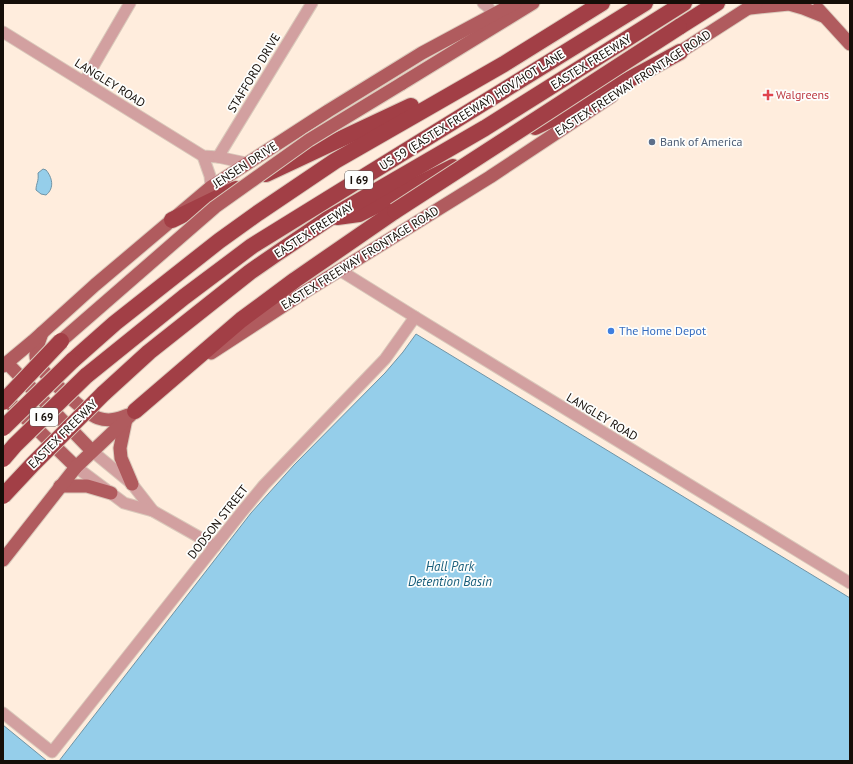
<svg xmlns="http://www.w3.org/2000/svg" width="853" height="764" font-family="'PT Sans',sans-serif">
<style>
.water{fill:#95ceea;stroke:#6f94a6}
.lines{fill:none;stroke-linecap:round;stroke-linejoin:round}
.minor-casing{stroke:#dac9bb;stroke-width:13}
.major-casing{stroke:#dac9bb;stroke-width:15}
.highway-casing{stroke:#dac9bb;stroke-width:18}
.minor{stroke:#d2a0a0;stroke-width:11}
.major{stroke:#b05b5e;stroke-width:13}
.highway{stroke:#a23f46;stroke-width:16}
.major-bridge-casing{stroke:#dac9bb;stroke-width:15;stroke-linecap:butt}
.highway-bridge-casing{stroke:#dac9bb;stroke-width:18;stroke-linecap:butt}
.major-bridge{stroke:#b05b5e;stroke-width:13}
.highway-bridge{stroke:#a23f46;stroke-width:16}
.health-dot{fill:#e0444e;stroke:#fdfefd;stroke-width:1.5}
.service-dot{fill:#5c6f8a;stroke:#fdfefd;stroke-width:1.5}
.shop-dot{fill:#3f7fe0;stroke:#fdfefd;stroke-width:1.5}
.labels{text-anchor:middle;stroke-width:3.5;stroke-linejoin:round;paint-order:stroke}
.shield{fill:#fdfefd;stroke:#5b5652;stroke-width:1}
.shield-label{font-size:11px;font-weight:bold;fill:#150e08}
.street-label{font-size:12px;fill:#150e08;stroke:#fdfefd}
.health-label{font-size:12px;fill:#be3a42;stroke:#fdfefd;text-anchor:start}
.service-label{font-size:12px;fill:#4e5e75;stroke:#fdfefd;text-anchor:start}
.shop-label{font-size:12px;fill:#366cbe;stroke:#fdfefd;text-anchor:start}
.water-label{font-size:13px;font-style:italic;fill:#185e7b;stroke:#fdfefd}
</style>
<rect width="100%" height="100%" fill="#ffeddd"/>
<!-- water -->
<g class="water">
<path d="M43 169 46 170C52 177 55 188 46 195L41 194 36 190C36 183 39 182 38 173Z"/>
<path d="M416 334 850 598V761H59L251 513 294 465 385 373 403 352Z"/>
<path d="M3 725 47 761H3Z"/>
</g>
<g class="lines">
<!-- minor casing -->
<g class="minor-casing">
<g id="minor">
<path d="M483 3 487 6 494 15"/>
<path d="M3 32 203 156 218 157 246 163"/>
<path d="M84 82 130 3"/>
<path d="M203 156 210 176 211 187"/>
<path d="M218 157 312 3"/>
<path d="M341 271 415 317 850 583"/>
<path d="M92 451 132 484 153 511"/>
<path d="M76 467 124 503 153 511 215 546"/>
<path d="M3 713 52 752 241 513 264 485 385 359 415 317"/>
</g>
</g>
<!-- major casing -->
<g class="major-casing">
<g id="major">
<path d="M750 8 789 4 803 8 823 16"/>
<path d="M818 9 850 44"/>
<path d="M672 57 756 3"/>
<path d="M401 84 533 3"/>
<path d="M42 333C40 339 36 348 36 354 35 357 38 363 39 365 47 378 85 413 98 418 109 422 118 419 128 415"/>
<path d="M211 353 303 293 490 177 612 96"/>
<path d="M7 363 92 451"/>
<path d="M3 366 33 341 95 285 211 187 328 111 422 53 515 3"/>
<path d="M3 396 76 467"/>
<path d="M126 419 120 448 121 458 132 484"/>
<path d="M60 486H87L111 493"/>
<path d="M3 560 76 467 133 413 143 405"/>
</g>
</g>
<!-- highway casing -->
<g class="highway-casing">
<g id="highway">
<path d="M679 27 717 3"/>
<path d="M535 127 591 100 680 52"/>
<path d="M266 174 411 106"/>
<path d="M337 217 359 214 453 167"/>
<path d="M172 220 236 189"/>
<path d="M72 361 115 323 219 241 258 213 335 161 504 64 602 3"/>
<path d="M86 376 184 297 252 246 645 3"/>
<path d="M103 394 149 352 250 272 276 254 328 219 485 128 684 3"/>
<path d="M135 411 241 320 295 280 395 211"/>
</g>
</g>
<!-- minor -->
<use href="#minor" class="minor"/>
<!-- major -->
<use href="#major" class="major"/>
<!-- highway -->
<use href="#highway" class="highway"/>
<!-- major-bridge casing -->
<g class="major-bridge-casing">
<path id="major-bridge" d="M54 347 215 207 309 140 401 84"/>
</g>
<!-- highway-bridge casing -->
<g class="highway-bridge-casing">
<g id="highway-bridge">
<path d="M395 211 679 27"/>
<path d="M3 402 61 341"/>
<path d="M3 428 72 361"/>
<path d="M3 459 15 445 86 376"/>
<path d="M3 496 33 464 103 394"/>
</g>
</g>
<!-- major-bridge -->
<use href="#major-bridge" class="major-bridge"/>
<!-- highway-bridge -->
<use href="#highway-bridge" class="highway-bridge"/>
</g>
<!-- markers -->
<path class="health-dot" d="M766 89h4v4h4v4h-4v4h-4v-4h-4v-4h4z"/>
<circle class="service-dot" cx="652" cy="142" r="4"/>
<circle class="shop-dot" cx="611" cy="331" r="4"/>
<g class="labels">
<!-- shield labels -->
<g class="shield">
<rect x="345" y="171" width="28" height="18" rx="3"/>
<rect x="30" y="408" width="28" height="18" rx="3"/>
</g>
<g class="shield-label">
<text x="359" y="184">I 69</text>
<text x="44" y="421">I 69</text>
</g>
<!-- street labels -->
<g class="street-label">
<text transform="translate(591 62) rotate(-32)" y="4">EASTEX FREEWAY</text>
<text transform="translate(254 73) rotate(-59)" y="4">STAFFORD DRIVE</text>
<text transform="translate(110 83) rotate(32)" y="4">LANGLEY ROAD</text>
<text transform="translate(633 83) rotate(-33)" y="4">EASTEX FREEWAY FRONTAGE ROAD</text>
<text transform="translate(472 110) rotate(-32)" y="4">US 59 (EASTEX FREEWAY) HOV/HOT LANE</text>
<text transform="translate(245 165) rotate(-33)" y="4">JENSEN DRIVE</text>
<text transform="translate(314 230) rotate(-33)" y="4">EASTEX FREEWAY</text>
<text transform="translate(360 258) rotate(-32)" y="4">EASTEX FREEWAY FRONTAGE ROAD</text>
<text transform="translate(602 417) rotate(31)" y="4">LANGLEY ROAD</text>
<text transform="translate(63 434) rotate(-45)" y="4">EASTEX FREEWAY</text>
<text transform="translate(218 522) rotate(-52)" y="4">DODSON STREET</text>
</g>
<!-- health labels -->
<g class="health-label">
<text x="776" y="99">Walgreens</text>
</g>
<!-- service labels -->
<g class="service-label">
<text x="660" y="146">Bank of America</text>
</g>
<!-- shop labels -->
<g class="shop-label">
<text x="619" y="335">The Home Depot</text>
</g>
<!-- water labels -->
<g class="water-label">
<text x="450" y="571">Hall Park<tspan x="450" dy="15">Detention Basin</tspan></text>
</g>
</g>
<!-- border -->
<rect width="853" height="764" fill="none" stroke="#150e08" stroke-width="8"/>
</svg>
